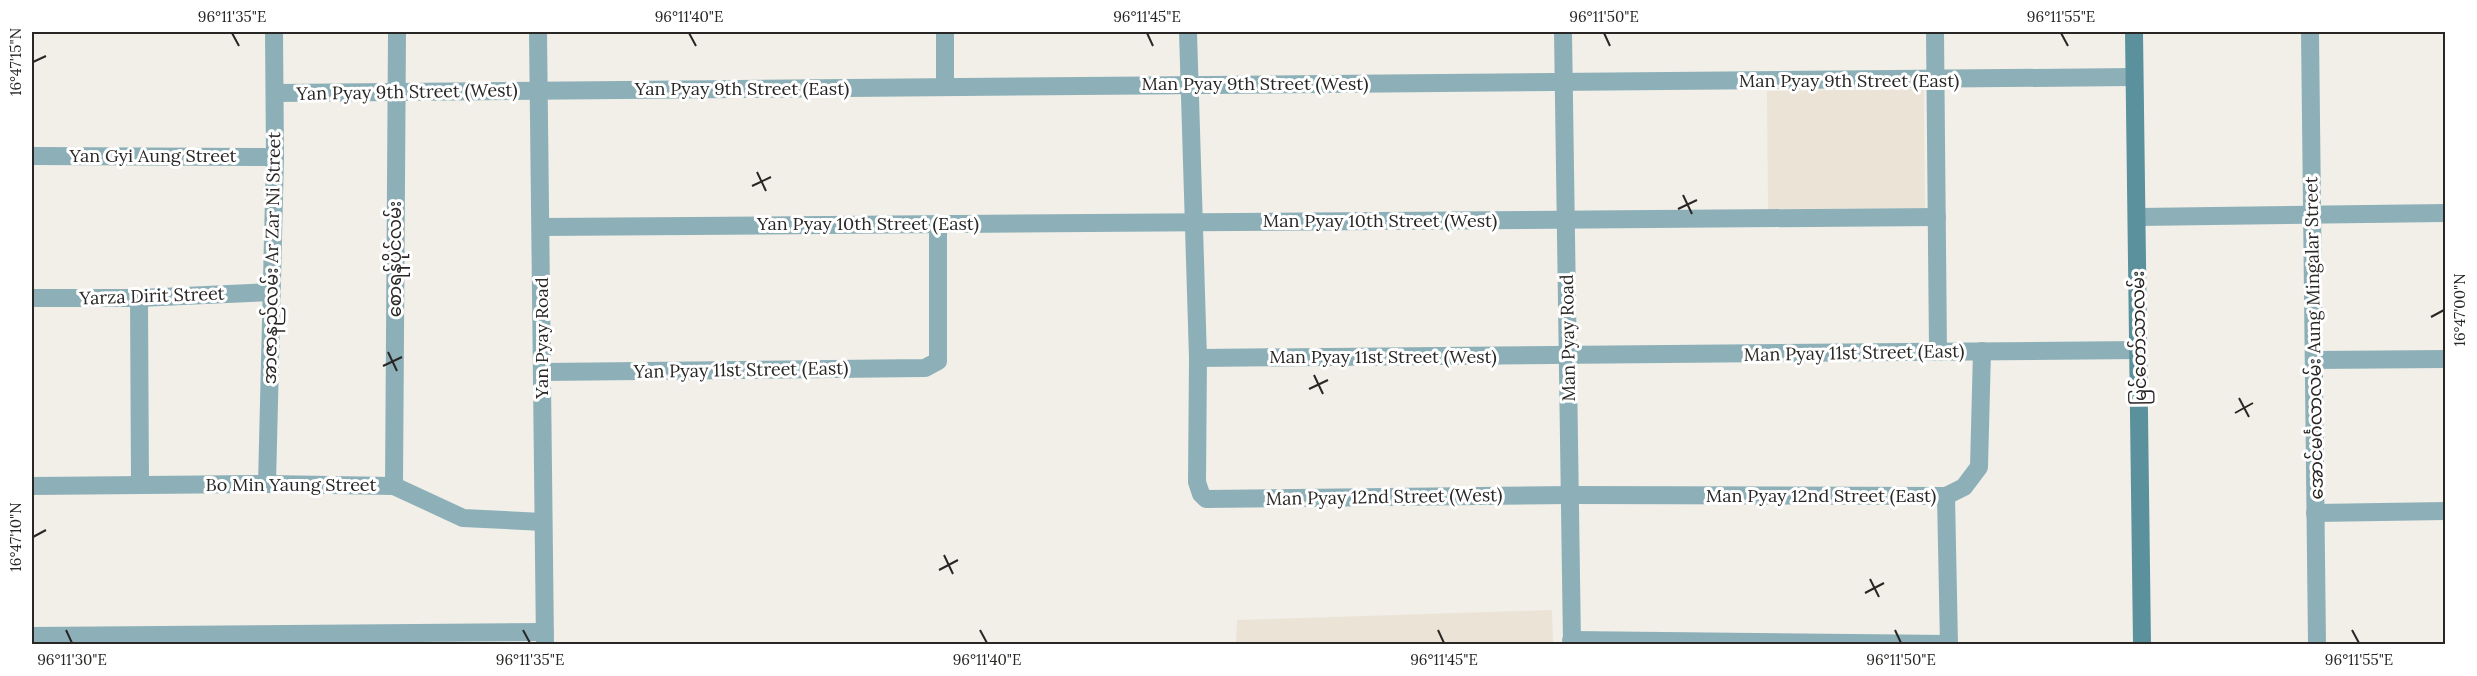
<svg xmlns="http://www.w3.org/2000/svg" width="2477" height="676" font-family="Lora,'Noto Sans Myanmar',serif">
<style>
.built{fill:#ebe3d6}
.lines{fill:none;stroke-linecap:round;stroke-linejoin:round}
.minor{stroke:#8db0b8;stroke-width:18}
.secondary{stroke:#5a919d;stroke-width:18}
.ticks{fill:none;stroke:#292725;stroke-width:2}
.labels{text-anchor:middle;stroke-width:6;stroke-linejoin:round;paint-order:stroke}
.street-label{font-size:18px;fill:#292725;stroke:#fff}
.neatline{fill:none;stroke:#292725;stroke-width:2}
.ticks-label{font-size:15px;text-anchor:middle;fill:#292725}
</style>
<rect width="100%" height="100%" fill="#f2efe9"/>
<!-- built -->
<g class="built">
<path d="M1924 89 1925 208 1768 209 1767 91Z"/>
<path d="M1552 610 1553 644H1236L1237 620Z"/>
</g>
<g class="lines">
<!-- minor -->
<g class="minor">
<path d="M538 32 545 644"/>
<path d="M945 32V87"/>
<path d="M1188 32 1198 358 1197 482 1201 494 1206 499 1570 495 1946 496 1964 487 1979 467 1982 351"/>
<path d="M1563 32 1572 644"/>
<path d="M1935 32 1938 352"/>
<path d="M2310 32 2317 644"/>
<path d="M275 93 2134 77"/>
<path d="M32 156 275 157"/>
<path d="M2138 217 2446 213"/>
<path d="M541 227 1937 217"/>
<path d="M32 298H139L272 292"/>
<path d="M139 298 140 485"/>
<path d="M1198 358 2139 350"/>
<path d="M2314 360 2446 359"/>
<path d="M542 372 925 368 938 361V224"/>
<path d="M267 484 275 157 274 32"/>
<path d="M32 486 267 484 394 486 463 518 543 522"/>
<path d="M394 486 397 32"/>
<path d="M1946 496 1949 644"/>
<path d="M2315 513 2446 511"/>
<path d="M32 636 545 632"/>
<path d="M1571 640 1949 644"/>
</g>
<!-- secondary -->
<path class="secondary" d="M2134 32 2142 644"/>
</g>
<!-- ticks -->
<path class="ticks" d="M232 33 239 46M689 33 696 46M1147 33 1153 46M1604 33 1610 46M2061 33 2068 46M33 62 46 56M757 172 766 191M752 186 771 177M1683 195 1692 214M1678 209 1697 200M2431 317 2444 310M388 352 397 371M383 366 402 357M1314 375 1323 394M1309 389 1328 380M2239 398 2249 417M2235 413 2253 403M33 537 46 530M944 555 953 574M939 570 958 560M1870 579 1879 597M1865 593 1884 583M66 630 72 643M523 630 530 643M980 630 987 643M1438 630 1444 643M1895 630 1901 643M2352 630 2359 643"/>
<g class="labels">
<!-- street labels -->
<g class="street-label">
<text x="1849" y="87">Man Pyay 9th Street (East)</text>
<text x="1255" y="90">Man Pyay 9th Street (West)</text>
<text x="742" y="95">Yan Pyay 9th Street (East)</text>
<text transform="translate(407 92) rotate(-1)" y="6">Yan Pyay 9th Street (West)</text>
<text x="153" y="162">Yan Gyi Aung Street</text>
<text x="1380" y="227">Man Pyay 10th Street (West)</text>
<text x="868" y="230">Yan Pyay 10th Street (East)</text>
<text transform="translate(272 258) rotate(-89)" y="6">အာဇာနည်လမ်း Ar Zar Ni Street</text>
<text transform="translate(395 259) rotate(-90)" y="6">စောရန်ပိုင်လမ်း</text>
<text transform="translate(152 296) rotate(-2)" y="6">Yarza Dirit Street</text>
<text transform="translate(542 338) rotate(-90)" y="6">Yan Pyay Road</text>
<text transform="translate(1568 338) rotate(-91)" y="6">Man Pyay Road</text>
<text transform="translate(2139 338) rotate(-91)" y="6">မြင်တော်သာလမ်း</text>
<text transform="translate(2314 338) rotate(-91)" y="6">အောင်မင်္ဂလာလမ်း Aung Mingalar Street</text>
<text transform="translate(1854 353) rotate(-1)" y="6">Man Pyay 11st Street (East)</text>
<text x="1383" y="363">Man Pyay 11st Street (West)</text>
<text transform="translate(741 370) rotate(-1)" y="6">Yan Pyay 11st Street (East)</text>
<text x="291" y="491">Bo Min Yaung Street</text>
<text x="1821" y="502">Man Pyay 12nd Street (East)</text>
<text transform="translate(1384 497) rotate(-1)" y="6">Man Pyay 12nd Street (West)</text>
</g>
</g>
<!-- border -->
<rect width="2477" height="676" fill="none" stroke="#ffffff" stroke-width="66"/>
<rect x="33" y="33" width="2411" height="610" class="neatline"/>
<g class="ticks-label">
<text x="232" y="22">96°11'35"E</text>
<text x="689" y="22">96°11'40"E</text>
<text x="1147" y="22">96°11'45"E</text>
<text x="1604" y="22">96°11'50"E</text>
<text x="2061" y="22">96°11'55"E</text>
<text transform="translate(16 62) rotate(-90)" y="5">16°47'15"N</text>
<text transform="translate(2460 310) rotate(-90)" y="5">16°47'00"N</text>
<text transform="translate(16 537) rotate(-90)" y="5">16°47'10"N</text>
<text x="72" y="665">96°11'30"E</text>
<text x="530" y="665">96°11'35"E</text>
<text x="987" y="665">96°11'40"E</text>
<text x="1444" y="665">96°11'45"E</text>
<text x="1901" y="665">96°11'50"E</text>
<text x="2359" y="665">96°11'55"E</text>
</g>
</svg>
